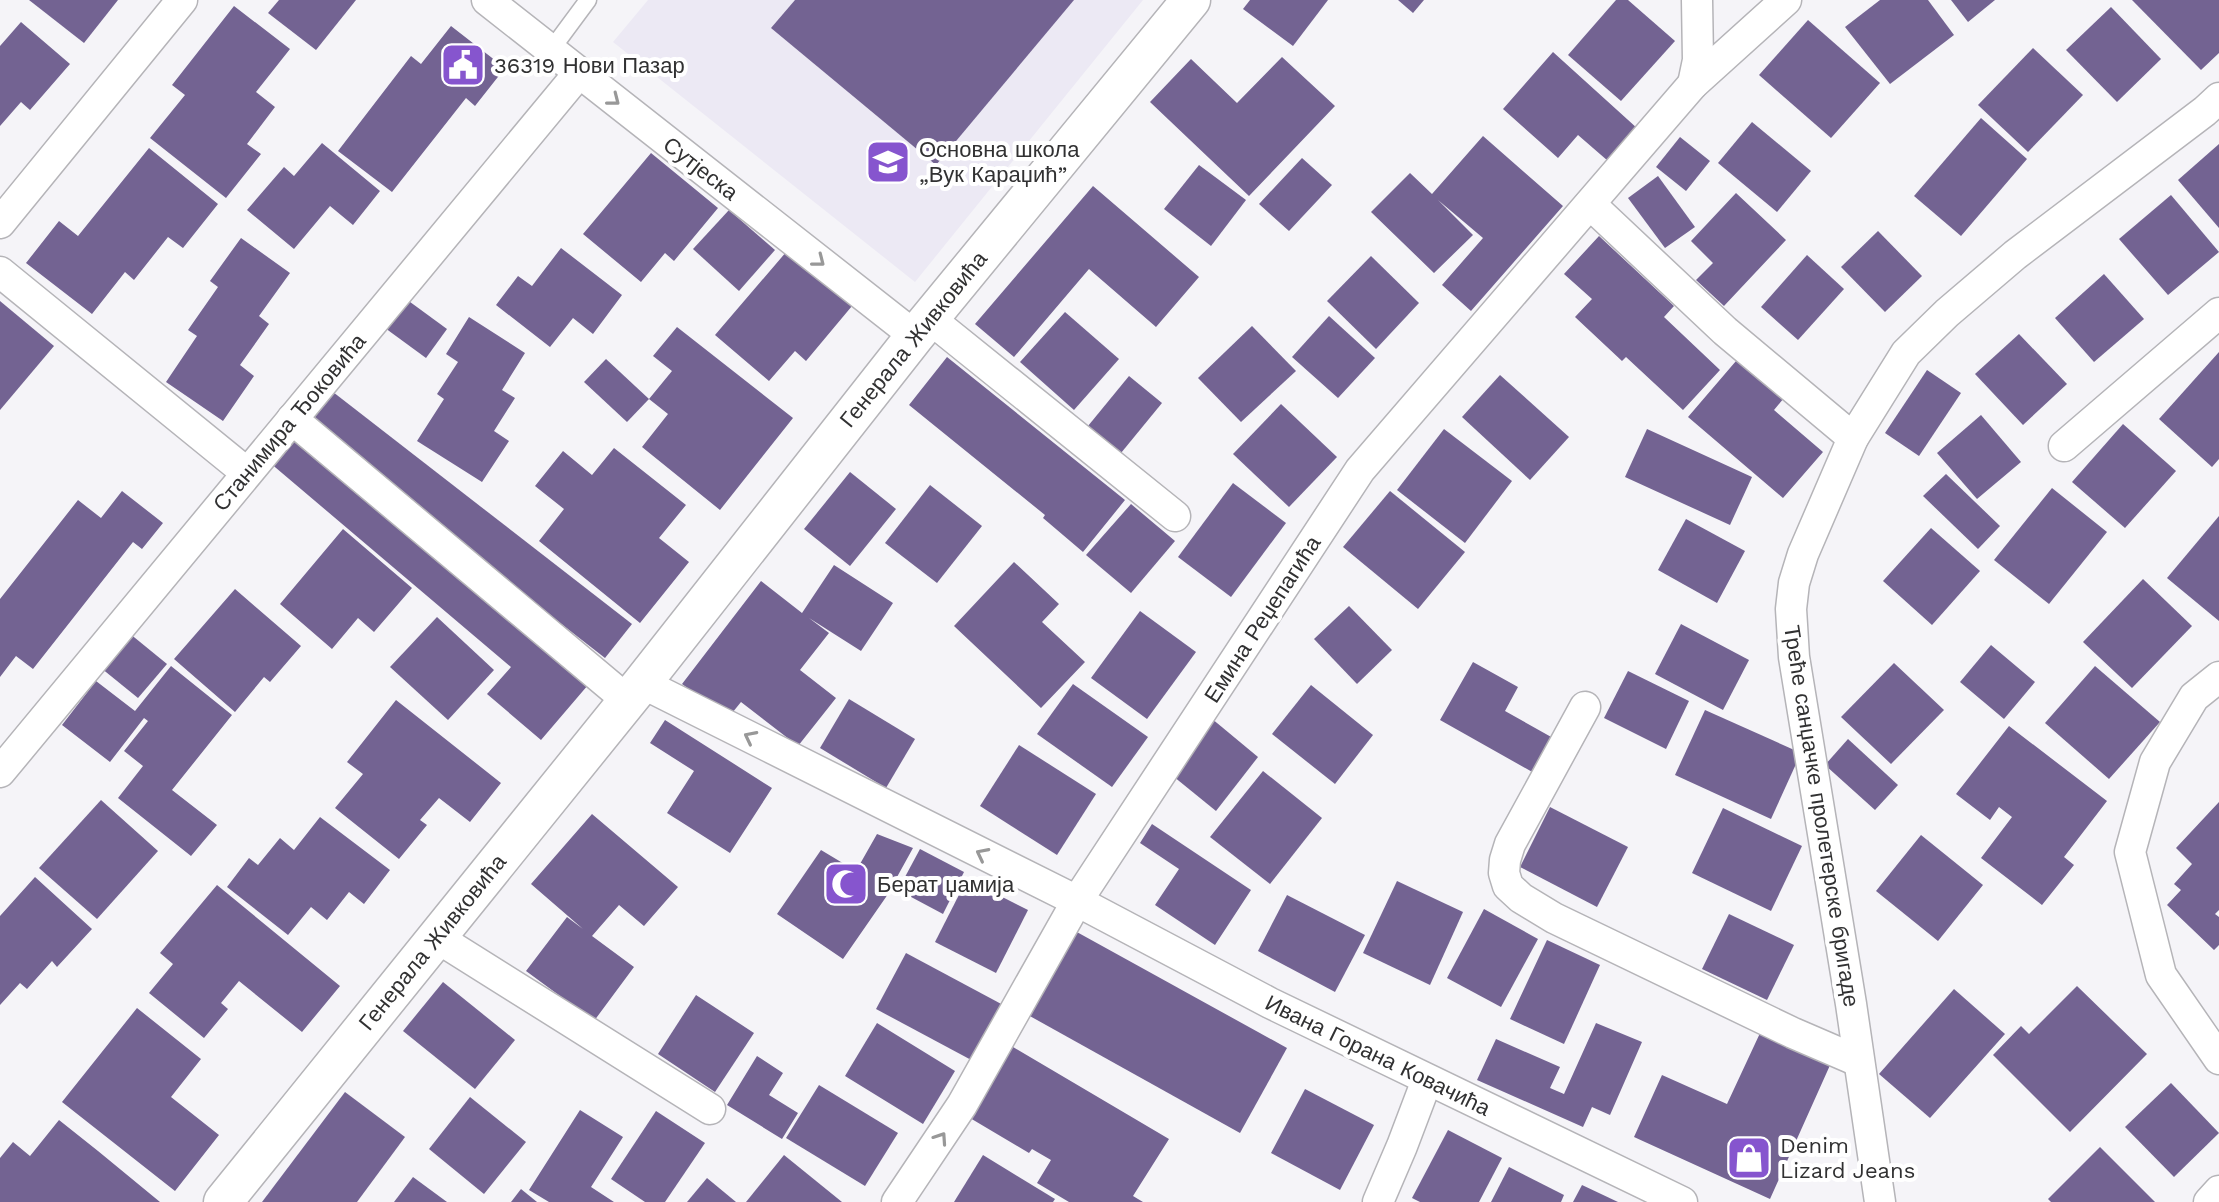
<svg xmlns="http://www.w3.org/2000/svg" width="2219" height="1202" font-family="'Work Sans',sans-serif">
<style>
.built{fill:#ece9f4}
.building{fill:#736392}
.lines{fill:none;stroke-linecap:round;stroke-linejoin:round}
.service-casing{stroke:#b5b4b8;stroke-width:19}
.minor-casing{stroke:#b5b4b8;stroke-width:33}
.tertiary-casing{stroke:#b5b4b8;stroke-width:41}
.service{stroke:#fff;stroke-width:16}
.minor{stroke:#fff;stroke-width:30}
.tertiary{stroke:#fff;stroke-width:38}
.oneway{stroke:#989898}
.labels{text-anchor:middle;stroke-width:8;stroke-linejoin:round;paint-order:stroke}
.poi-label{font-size:22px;fill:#313132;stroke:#fff;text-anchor:start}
.street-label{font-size:22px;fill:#313132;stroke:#fff}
</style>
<rect width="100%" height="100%" fill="#f5f4f8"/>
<!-- built -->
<path class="built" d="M648 0H1143L915 282 613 42Z"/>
<!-- building -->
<g class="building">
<path d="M29 0H118L84 43Z"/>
<path d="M279 0H356L316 50 268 13Z"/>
<path d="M795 0H1074L936 165 771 28Z"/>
<path d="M1250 0H1328L1293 46 1243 9Z"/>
<path d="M1398 0H1424L1413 13Z"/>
<path d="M1616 0H1628L1675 41 1621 101 1568 55Z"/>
<path d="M1880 0H1928L1954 35 1890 84 1845 27Z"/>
<path d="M1951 0H1995L1968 22Z"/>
<path d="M2132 0H2219V53L2201 70Z"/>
<path d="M234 6 290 49 256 92 275 107 247 144 261 154 226 198 150 138 185 95 172 85Z"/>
<path d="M2111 7 2161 59 2117 102 2066 50Z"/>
<path d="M1808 20 1880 83 1831 138 1759 75Z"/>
<path d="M21 22 70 64 30 110 21 102 0 126V46Z"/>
<path d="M451 26 505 68 475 106 466 98 392 192 338 151 411 56 421 64Z"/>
<path d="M2033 48 2083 95 2028 152 1978 105Z"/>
<path d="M1553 52 1638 129 1608 161 1578 135 1558 158 1503 109Z"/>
<path d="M1282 57 1335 106 1249 196 1150 102 1191 59 1237 103Z"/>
<path d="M1981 118 2027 159 1961 236 1914 196Z"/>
<path d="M1752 122 1811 171 1777 212 1718 163Z"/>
<path d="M1483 136 1563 206 1471 311 1442 285 1483 238 1438 200 1473 235 1434 273 1371 212 1410 173 1432 194Z"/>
<path d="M1680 137 1710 161 1686 191 1656 167Z"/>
<path d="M322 143 380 191 353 225 330 206 294 249 247 210 284 167 294 176Z"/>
<path d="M2219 144V228L2178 180Z"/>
<path d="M149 148 218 204 183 248 168 237 134 280 125 272 92 314 26 263 59 221 78 236Z"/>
<path d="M651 153 718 208 674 261 665 253 641 282 583 234Z"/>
<path d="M1302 158 1332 185 1289 231 1259 204Z"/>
<path d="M1199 165 1246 200 1211 246 1164 209Z"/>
<path d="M1658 176 1695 227 1665 248 1628 198Z"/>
<path d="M1093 186 1199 277 1156 327 1089 269 1014 357 975 324Z"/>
<path d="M1736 193 1786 240 1724 306 1696 280 1713 263 1691 241Z"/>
<path d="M2171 195 2219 252 2168 295 2119 239Z"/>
<path d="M729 210 775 250 739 291 693 249Z"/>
<path d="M1878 231 1922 276 1885 312 1841 267Z"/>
<path d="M1599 236 1674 306 1664 317 1720 370 1683 410 1626 357 1622 361 1575 317 1592 299 1564 274Z"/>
<path d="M241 238 290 273 259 316 269 324 240 365 254 376 223 421 166 382 197 336 188 330 218 287 210 281Z"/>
<path d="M561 248 622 295 593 334 573 318 550 347 496 305 518 276 532 286Z"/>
<path d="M787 251 852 306 806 361 795 351 769 381 715 335Z"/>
<path d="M1807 255 1844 289 1798 340 1761 307Z"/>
<path d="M1371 256 1419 303 1376 349 1327 301Z"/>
<path d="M2104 274 2144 319 2094 362 2055 318Z"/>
<path d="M406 299 447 329 426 358 385 328Z"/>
<path d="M0 301 54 346 0 410Z"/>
<path d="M1065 312 1119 359 1074 410 1020 362Z"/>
<path d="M1329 316 1375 358 1338 398 1292 357Z"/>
<path d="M469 317 525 353 502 390 515 398 494 431 509 441 482 482 417 441 444 399 437 394 458 362 446 354Z"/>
<path d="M1252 326 1296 371 1241 422 1198 378Z"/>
<path d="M677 327 793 418 720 510 642 447 668 414 649 399 672 371 653 356Z"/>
<path d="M2019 334 2067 384 2023 425 1975 374Z"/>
<path d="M2219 352V459L2212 467 2159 419Z"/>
<path d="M1742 354 1788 393 1774 410 1823 452 1783 498 1688 417Z"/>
<path d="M947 357 1125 500 1083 552 1043 518 1045 515 909 405Z"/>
<path d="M606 359 649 399 627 422 584 382Z"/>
<path d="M1927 370 1961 393 1919 456 1885 433Z"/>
<path d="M1500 375 1569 437 1530 480 1462 417Z"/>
<path d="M1129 376 1162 403 1121 453 1088 426Z"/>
<path d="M333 392 632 624 605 658 307 426Z"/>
<path d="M1281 404 1337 457 1289 507 1233 454Z"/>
<path d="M1981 415 2021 462 1977 499 1937 453Z"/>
<path d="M2123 424 2176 471 2125 528 2072 482Z"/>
<path d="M299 427 594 678 541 740 487 694 511 667 269 462Z"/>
<path d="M1444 429 1512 481 1465 543 1397 490Z"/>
<path d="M1647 429 1752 477 1730 525 1625 477Z"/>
<path d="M614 448 686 505 659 538 689 562 640 623 539 541 564 509 535 486 563 451 592 475Z"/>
<path d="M850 472 896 509 850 566 804 529Z"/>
<path d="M1946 474 2000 526 1978 549 1923 496Z"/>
<path d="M1233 483 1286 523 1231 597 1178 557Z"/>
<path d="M930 485 982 526 937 583 885 543Z"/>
<path d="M2052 488 2107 532 2049 604 1994 560Z"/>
<path d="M122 491 163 523 142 549 133 542 33 669 16 656 0 677V599L78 500 101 518Z"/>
<path d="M1390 491 1465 552 1418 609 1343 547Z"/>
<path d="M1131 504 1175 541 1131 593 1086 555Z"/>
<path d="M2219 516V621L2167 578Z"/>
<path d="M1686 519 1745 551 1717 603 1658 570Z"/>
<path d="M1931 528 1980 571 1932 625 1883 581Z"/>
<path d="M343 529 412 588 374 632 358 618 332 649 280 604Z"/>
<path d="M1014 562 1059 604 1042 622 1085 662 1041 708 954 626Z"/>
<path d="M834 565 893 603 861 651 809 618 829 633 800 670 836 698 798 746 741 702 728 718 682 684 761 581 802 613Z"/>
<path d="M2143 579 2192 626 2132 688 2083 642Z"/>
<path d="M235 589 301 646 270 682 264 677 235 712 174 659Z"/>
<path d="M1349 606 1392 650 1357 684 1314 639Z"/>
<path d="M1140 611 1196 652 1147 719 1091 678Z"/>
<path d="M437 617 494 670 448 720 390 667Z"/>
<path d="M1681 624 1749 660 1723 710 1655 674Z"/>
<path d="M129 633 167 664 138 698 101 668Z"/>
<path d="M1991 645 2035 682 2004 719 1960 682Z"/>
<path d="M1473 662 1518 687 1505 711 1553 738 1534 773 1440 720Z"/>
<path d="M1894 663 1944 710 1891 764 1841 717Z"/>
<path d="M171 666 232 715 172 790 217 825 191 856 118 798 143 766 124 751 148 721 144 718 110 762 62 725 96 681 135 711Z"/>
<path d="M2095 666 2160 722 2109 779 2045 723Z"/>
<path d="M1628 671 1689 701 1666 749 1604 718Z"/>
<path d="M1073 684 1148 737 1112 787 1037 734Z"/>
<path d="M1311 685 1373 735 1335 784 1272 734Z"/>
<path d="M849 699 915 739 886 788 820 748Z"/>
<path d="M396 700 501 783 470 822 439 798 420 820 427 825 399 859 335 808 363 774 347 762Z"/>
<path d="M1705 710 1801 753 1771 819 1675 775Z"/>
<path d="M1211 718 1258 757 1216 811 1168 772Z"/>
<path d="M665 720 772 788 730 853 667 813 694 771 650 743Z"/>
<path d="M2009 726 2107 801 2064 857 2074 865 2042 905 1981 858 2012 817 1999 807 1990 820 1956 794Z"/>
<path d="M1848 739 1898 785 1875 810 1825 765Z"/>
<path d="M1019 745 1096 794 1057 855 980 806Z"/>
<path d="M1263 771 1322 818 1270 884 1210 837Z"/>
<path d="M101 800 158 851 97 919 39 868Z"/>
<path d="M2219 802V910L2215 914 2219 917V945L2214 950 2167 905 2181 890 2174 884 2192 864 2176 848Z"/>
<path d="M1550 807 1628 847 1597 907 1520 867Z"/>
<path d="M1723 808 1802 846 1771 911 1692 873Z"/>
<path d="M592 814 678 887 644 926 619 905 592 936 634 967 594 1021 526 971 567 917 583 929 531 884Z"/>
<path d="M320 817 390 870 364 904 349 892 327 920 311 907 288 935 227 887 249 858 258 865 280 838 294 850Z"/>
<path d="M1152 824 1251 890 1215 945 1155 905 1179 869 1140 843Z"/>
<path d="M877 834 913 848 886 897 843 959 777 914 821 850 856 871Z"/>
<path d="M1921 835 1983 885 1938 941 1876 891Z"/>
<path d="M920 849 964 872 943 914 898 890Z"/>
<path d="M35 877 92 929 57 967 52 961 27 989 20 983 0 1005V916Z"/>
<path d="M967 879 1028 910 996 973 935 942Z"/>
<path d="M1397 881 1463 912 1430 985 1363 953Z"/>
<path d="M217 885 340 986 302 1032 239 981 221 1003 228 1009 204 1038 149 993 173 964 160 953Z"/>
<path d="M1287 895 1365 935 1335 992 1258 951Z"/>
<path d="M1484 909 1538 939 1501 1007 1447 978Z"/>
<path d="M1729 914 1794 945 1767 1000 1702 969Z"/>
<path d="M1075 931 1287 1048 1240 1133 1028 1015Z"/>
<path d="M1547 940 1600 965 1564 1044 1510 1019Z"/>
<path d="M906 953 1005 1006 975 1062 876 1009Z"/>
<path d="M443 982 515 1040 475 1089 403 1031Z"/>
<path d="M2077 986 2147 1054 2070 1132 1993 1055 2021 1026 2029 1034Z"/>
<path d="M1954 989 2005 1034 1930 1118 1879 1074Z"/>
<path d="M696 995 754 1033 715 1092 658 1054Z"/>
<path d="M137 1008 201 1059 171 1097 219 1135 175 1191 62 1102Z"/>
<path d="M877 1023 955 1071 923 1124 845 1076Z"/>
<path d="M1596 1023 1642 1042 1610 1115 1592 1107 1583 1127 1477 1080 1496 1039 1560 1067 1550 1088 1564 1094Z"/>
<path d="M1761 1031 1831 1063 1770 1199 1634 1137 1662 1075 1727 1104Z"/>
<path d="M1013 1047 1169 1139 1133 1196 1143 1202H1069L1037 1183 1051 1160 1032 1149 1029 1153 970 1118Z"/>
<path d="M757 1056 783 1073 769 1095 798 1113 782 1139 727 1105Z"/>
<path d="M2171 1083 2219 1133 2174 1177 2125 1127Z"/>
<path d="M819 1085 898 1133 865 1186 786 1138Z"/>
<path d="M1305 1089 1374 1125 1340 1190 1271 1153Z"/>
<path d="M345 1092 405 1137 357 1202H262Z"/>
<path d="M470 1097 526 1142 484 1194 429 1149Z"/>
<path d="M580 1110 623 1137 591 1187 614 1202H549L529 1190Z"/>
<path d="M656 1111 705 1143 665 1202H645L611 1179Z"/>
<path d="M59 1120 98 1151 160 1202H0V1158L13 1142 30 1156Z"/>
<path d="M1448 1130 1502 1158 1479 1202H1420L1412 1198Z"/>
<path d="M2100 1147 2155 1202H2051L2048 1199Z"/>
<path d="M784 1155 842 1202H746Z"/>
<path d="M983 1155 1055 1199 1053 1202H954Z"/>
<path d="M1509 1167 1564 1195 1561 1202H1491Z"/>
<path d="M413 1177 447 1202H394Z"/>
<path d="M707 1178 736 1202H687Z"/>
<path d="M1582 1185 1618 1202H1573Z"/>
<path d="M521 1189 537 1202H511Z"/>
</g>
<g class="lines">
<!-- service casing -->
<g class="service-casing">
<path id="service" d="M551 50 588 0"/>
</g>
<!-- minor casing -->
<g class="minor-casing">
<g id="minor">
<path d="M487 0 915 336"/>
<path d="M1693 84 1698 60 1697 0"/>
<path d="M1590 204 1725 331 1853 438"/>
<path d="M0 223 182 0"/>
<path d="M0 272 247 473"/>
<path d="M929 318 1175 516"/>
<path d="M292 419 627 700"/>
<path d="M2064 446 2219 313"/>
<path d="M2219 677 2194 697 2155 762 2130 852 2161 975 2219 1059"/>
<path d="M642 683 1077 901 1270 1003 1682 1202"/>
<path d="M1585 707 1510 844 1505 860 1504 873 1508 886 1521 898 1554 918 1793 1033 1858 1061"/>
<path d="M0 772 579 73"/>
<path d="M436 937 710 1109"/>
<path d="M897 1202 962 1105 1077 901 1360 470 1693 84 1786 0"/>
<path d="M1378 1202 1402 1146 1427 1080"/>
<path d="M1880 1202 1851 1004 1794 657 1791 609 1794 583 1803 554 1853 438 1906 353 1947 313 2015 255 2205 111 2219 98"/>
<path d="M2209 1202 2219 1191"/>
</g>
</g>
<!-- tertiary casing -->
<g class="tertiary-casing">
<path id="tertiary" d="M223 1202 642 683 915 336 1191 0"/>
</g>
<!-- service -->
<use href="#service" class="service"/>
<!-- minor -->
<use href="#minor" class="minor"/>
<!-- tertiary -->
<use href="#tertiary" class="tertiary"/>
</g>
<!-- one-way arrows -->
<defs><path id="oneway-chevron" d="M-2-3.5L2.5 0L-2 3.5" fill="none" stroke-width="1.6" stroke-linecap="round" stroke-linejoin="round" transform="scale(2)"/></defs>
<g class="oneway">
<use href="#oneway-chevron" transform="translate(614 100) rotate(38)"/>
<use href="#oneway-chevron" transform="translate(819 261) rotate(38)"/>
<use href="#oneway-chevron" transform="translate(750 737) rotate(-153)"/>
<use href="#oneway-chevron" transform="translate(982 854) rotate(-153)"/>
<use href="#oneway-chevron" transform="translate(941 1138) rotate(-56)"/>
</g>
<!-- icons -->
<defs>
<g id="civic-square" transform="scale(2.3)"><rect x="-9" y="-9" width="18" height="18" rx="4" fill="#8655ce" stroke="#fff"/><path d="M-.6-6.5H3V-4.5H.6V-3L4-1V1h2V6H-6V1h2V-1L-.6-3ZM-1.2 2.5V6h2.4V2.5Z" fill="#fff"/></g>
<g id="school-square" transform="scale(2.3)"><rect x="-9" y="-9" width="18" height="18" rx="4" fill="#8655ce" stroke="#fff"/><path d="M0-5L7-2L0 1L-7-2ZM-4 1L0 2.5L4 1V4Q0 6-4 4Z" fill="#fff"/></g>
<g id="mosque-square" transform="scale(2.3)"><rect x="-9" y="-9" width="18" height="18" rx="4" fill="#8655ce" stroke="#fff"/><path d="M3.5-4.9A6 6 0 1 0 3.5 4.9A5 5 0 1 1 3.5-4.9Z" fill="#fff"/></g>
<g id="shop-square" transform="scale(2.3)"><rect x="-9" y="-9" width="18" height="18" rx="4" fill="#8655ce" stroke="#fff"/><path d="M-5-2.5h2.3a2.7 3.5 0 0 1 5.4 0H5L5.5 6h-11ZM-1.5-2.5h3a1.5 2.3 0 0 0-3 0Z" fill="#fff"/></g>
</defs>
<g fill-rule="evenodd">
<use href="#civic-square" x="463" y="65"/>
<use href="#school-square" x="888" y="162"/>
<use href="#mosque-square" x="846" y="884"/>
<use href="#shop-square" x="1749" y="1158"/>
</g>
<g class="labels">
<!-- poi labels -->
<g class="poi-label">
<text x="494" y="73">36319 Нови Пазар</text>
<text x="919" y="157">Основна школа<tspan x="919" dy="25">„Вук Караџић”</tspan></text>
<text x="877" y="892">Берат џамија</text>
<text x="1780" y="1153">Denim<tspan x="1780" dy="25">Lizard Jeans</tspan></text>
</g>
<!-- street labels -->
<g class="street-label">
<text transform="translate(701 168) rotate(38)" y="8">Сутјеска</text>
<text transform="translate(913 339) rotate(-51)" y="8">Генерала Живковића</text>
<text transform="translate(289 422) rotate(-50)" y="8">Станимира Ђоковића</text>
<text transform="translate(1262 619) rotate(-57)" y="8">Емина Реџепагића</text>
<text transform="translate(1822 816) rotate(81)" y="8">Треће санџачке пролетерске бригаде</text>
<text transform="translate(432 942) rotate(-51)" y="8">Генерала Живковића</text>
<text transform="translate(1378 1055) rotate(26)" y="8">Ивана Горана Ковачића</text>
</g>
</g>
</svg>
